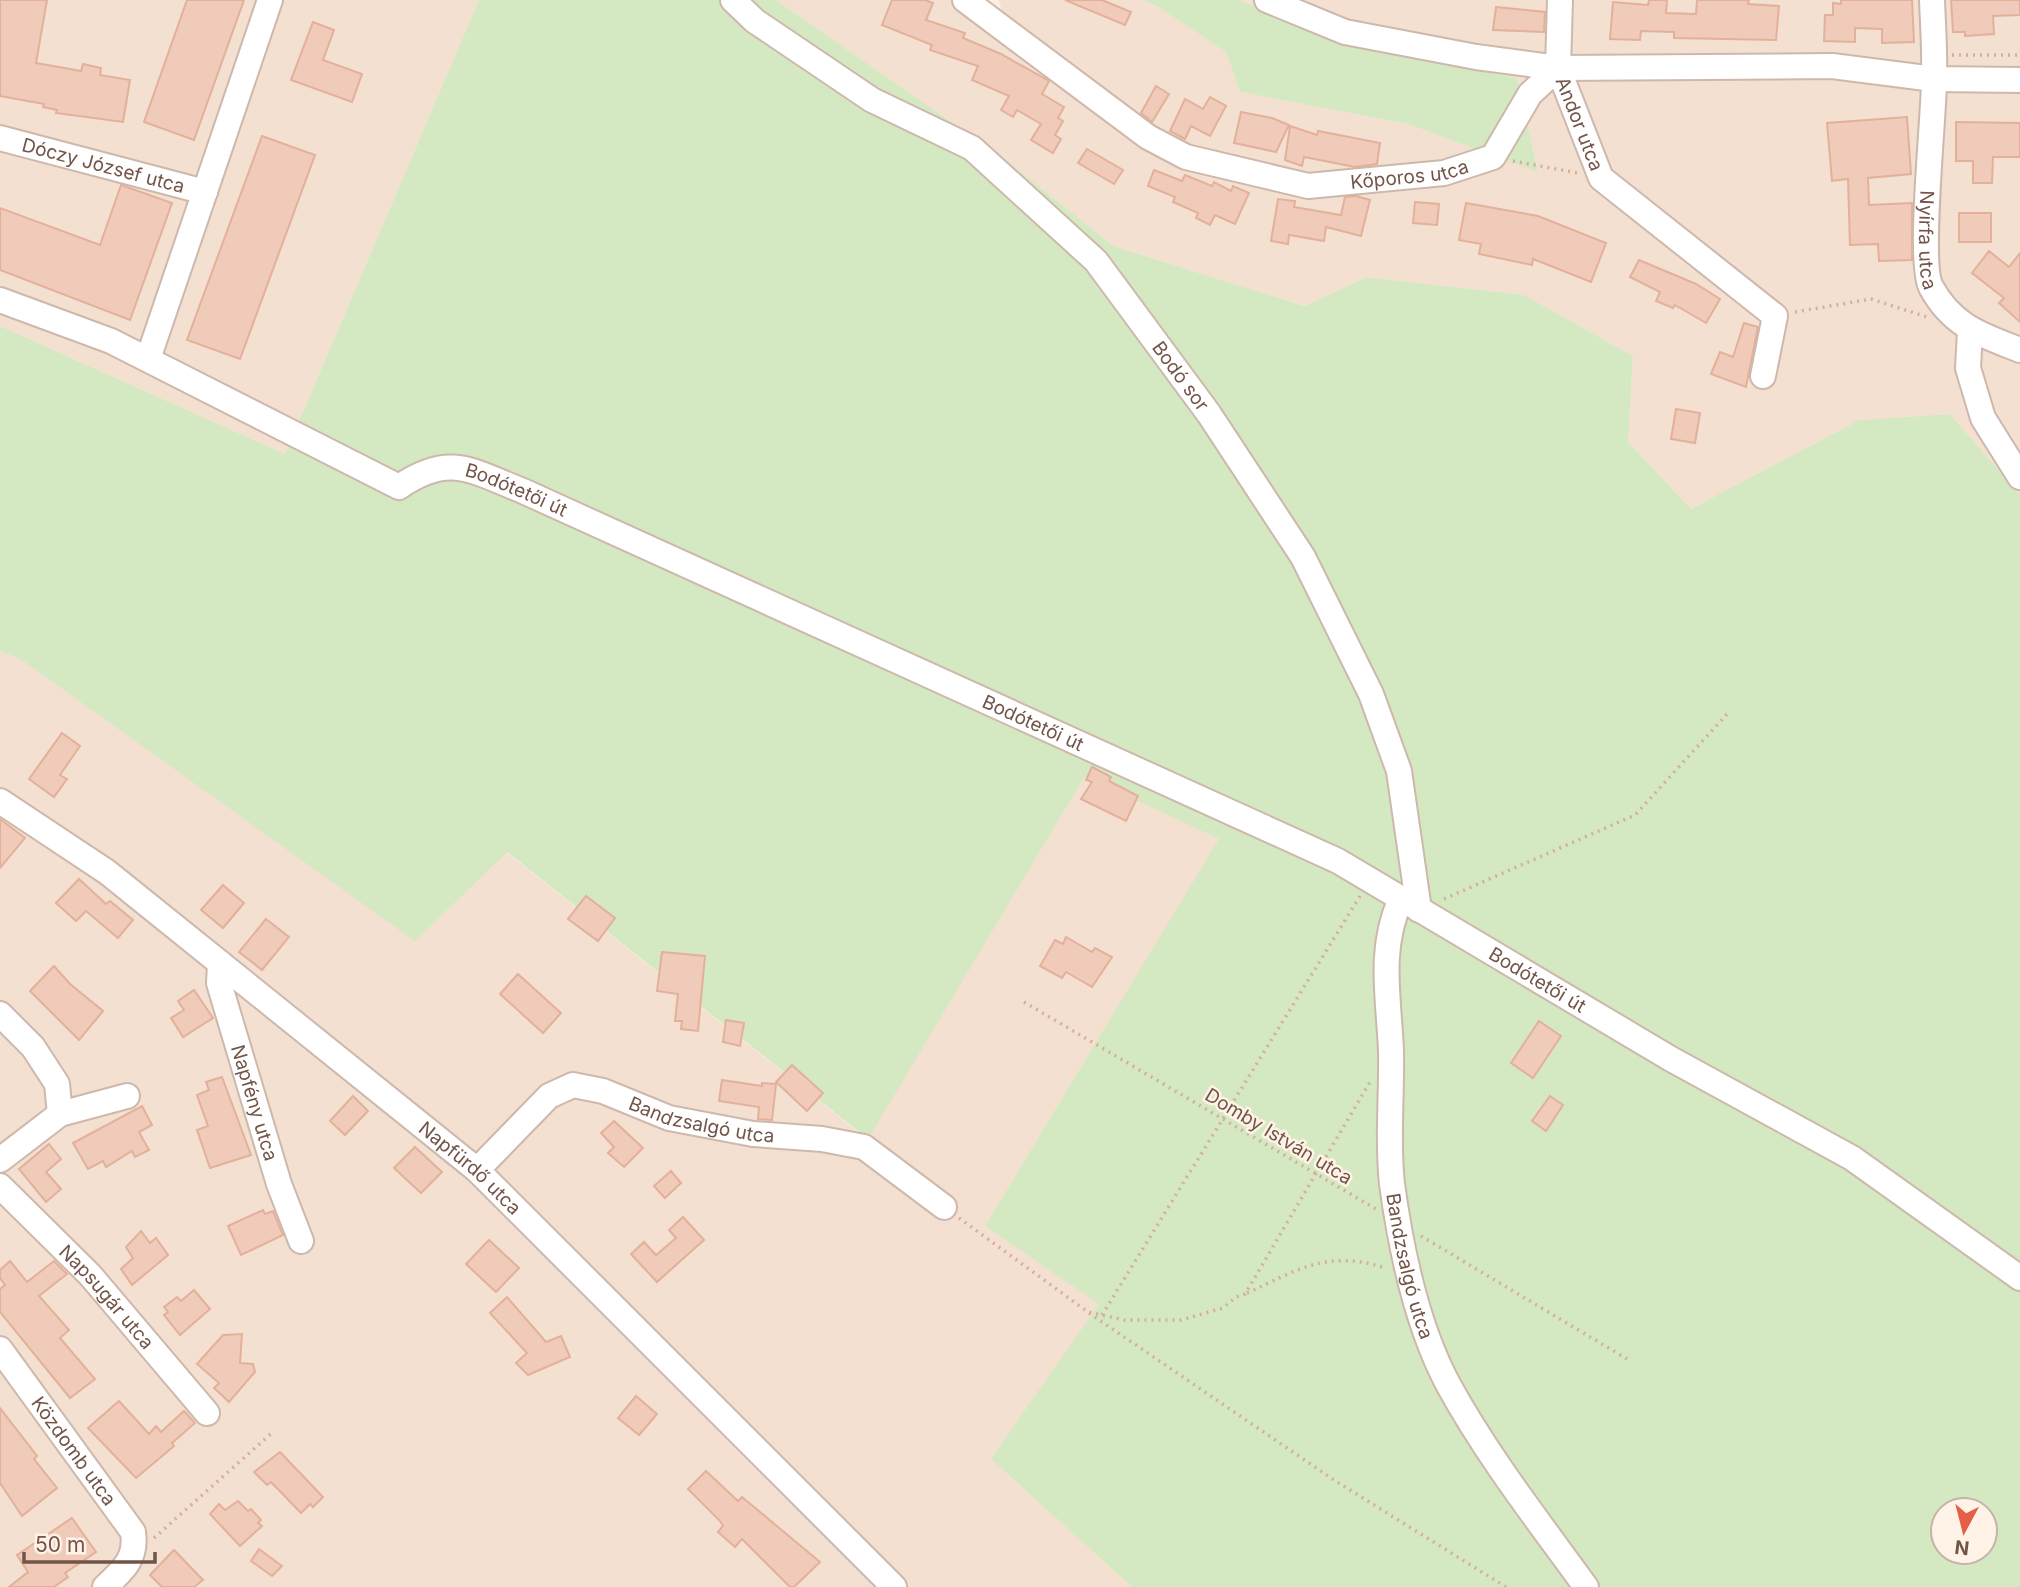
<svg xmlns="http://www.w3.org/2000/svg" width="2020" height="1587" font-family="Inter,sans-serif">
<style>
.residential{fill:#f3e0d0}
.green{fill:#d4e8c1;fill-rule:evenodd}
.building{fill:#f0cbba;stroke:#e3b09a;stroke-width:2}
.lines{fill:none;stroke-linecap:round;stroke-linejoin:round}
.minor-casing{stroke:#ceb8ac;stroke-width:28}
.path{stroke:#d5ae9d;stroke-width:3.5;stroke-dasharray:2 5;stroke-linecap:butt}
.minor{stroke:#fff;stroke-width:24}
.labels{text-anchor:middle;stroke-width:5;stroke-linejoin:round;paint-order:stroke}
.street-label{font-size:19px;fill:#725449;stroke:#fff3e7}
</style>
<rect width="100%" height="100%" fill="#fcefe1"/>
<!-- residential -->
<g class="residential">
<path d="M0 0H479L285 454 0 326Z"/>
<path d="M776 0H972L1004 21 999 0H1143L1157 6 1226 52 1240 92 1408 124 1538 171 1517 78 1366 49 1239 0H2020V495L1950 414 1859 420 1691 509 1628 442 1633 356 1524 295 1367 277 1304 306 1113 246 1006 160Z"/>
<path d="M0 651 506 852 867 1139 1085 776 1220 839 985 1226 1100 1304 991 1459 1132 1587H0Z"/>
</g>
<!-- green -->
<g class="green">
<path d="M479 0H776L1006 160 1113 246 1304 306 1367 277 1524 295 1633 356 1628 442 1691 509 1859 420 1950 414 2020 495V1587H1132L991 1459 1099 1304 985 1226 1219 839 1085 776 868 1139 507 852 415 941 22 660 0 651V326L285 454ZM1943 1510H1985V1552H1943Z"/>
<path d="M1143 0H1239L1366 49 1517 78 1538 172 1408 124 1240 92 1226 52 1157 6Z"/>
</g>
<!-- building -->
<g class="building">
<path d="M0 0H47L36 63 81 71 83 64 101 68 100 75 130 80 123 122 56 113 57 110 43 107 44 104 0 96Z"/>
<path d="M187 0H244L194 140 144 122Z"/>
<path d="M892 0H925L933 3 926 20 965 33 963 38 1001 54 1049 81 1042 94 1064 107 1058 118 1063 121 1055 135 1061 139 1053 153 1031 140 1041 124 1017 110 1013 117 1001 110 1009 96 972 80 978 66 930 50 932 45 882 25Z"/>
<path d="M1065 0H1102L1131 12 1125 25Z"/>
<path d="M1649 0H1667L1666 13 1696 14 1697 0H1749L1748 4 1779 6 1776 40 1674 38V32L1641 31 1640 40 1610 39 1613 2 1648 5Z"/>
<path d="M1841 0H1912L1914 42 1882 43V29L1855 28V42L1824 41 1825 15H1833V3L1841 4Z"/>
<path d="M1951 0H2020V15L1993 16 1994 34 1965 36V32H1953Z"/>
<path d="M1496 7 1545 12 1544 32 1493 30Z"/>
<path d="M313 22 334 30 323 60 362 74 352 102 291 80Z"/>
<path d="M1156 86 1169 94 1152 122 1141 113Z"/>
<path d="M1210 97 1226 106 1210 136 1191 126 1185 139 1170 131 1185 99 1203 109Z"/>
<path d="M1241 112 1272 118 1289 125 1276 152 1234 143Z"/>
<path d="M1907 117 1911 174 1868 178 1869 205 1912 203V260L1879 261 1878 244 1850 245 1848 179 1832 181 1827 123Z"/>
<path d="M1956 122 2020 123V157H1993L1992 183H1973V161H1956Z"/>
<path d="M1290 126 1317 135 1318 131 1380 143 1377 164 1355 167 1304 157 1302 166 1285 160Z"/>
<path d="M262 136 315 155 240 359 187 340Z"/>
<path d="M1087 149 1123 170 1114 184 1078 163Z"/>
<path d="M1154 170 1182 181 1185 175 1212 186 1214 182 1231 191 1233 186 1249 193 1235 224 1215 215 1210 225 1196 218 1198 213 1173 202 1175 197 1148 186Z"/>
<path d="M121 185 172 203 130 320 0 270V208L100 245Z"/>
<path d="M1356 196 1370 200 1361 236 1326 227 1324 241 1289 235 1288 244 1271 241 1278 199 1295 201 1294 207 1341 215 1345 197Z"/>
<path d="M1415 202 1439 204 1437 225 1413 223Z"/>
<path d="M1466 203 1538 216 1606 243 1591 282 1533 259 1532 265 1479 254 1481 244 1459 240Z"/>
<rect x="1959" y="213" width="32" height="29"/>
<path d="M1989 251 2009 267 2020 253V322L1999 303 2004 298 1972 273Z"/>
<path d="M1639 260 1696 284 1720 299 1706 323 1675 305 1673 308 1656 301 1660 292 1630 277Z"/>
<path d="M1744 323 1758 327 1746 387 1711 374 1720 352 1733 357Z"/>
<path d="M1676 409 1700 413 1695 443 1671 439Z"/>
<path d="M62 733 80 746 60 775 67 779 54 797 29 779Z"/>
<path d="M1092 767 1111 777 1109 781 1138 796 1126 821 1081 799 1092 782 1086 780Z"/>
<path d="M0 819 25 838 0 868Z"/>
<path d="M79 879 106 904 110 901 133 920 118 938 86 911 76 921 56 903Z"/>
<path d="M223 885 244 903 223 928 201 910Z"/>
<path d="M586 896 615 918 598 941 568 919Z"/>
<path d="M266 919 289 937 262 970 239 952Z"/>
<path d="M1066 937 1092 952 1095 948 1112 957 1092 987 1066 972 1062 978 1040 966 1055 940 1063 944Z"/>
<path d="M662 952 705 956 698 1031 681 1029 682 1021H675L678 994 657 991Z"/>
<path d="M54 966 70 984 103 1011 79 1040 30 991Z"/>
<path d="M518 974 561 1013 543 1033 500 994Z"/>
<path d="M194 990 213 1018 183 1037 171 1018 184 1010 178 1001Z"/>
<path d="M726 1020 744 1023 740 1046 723 1042Z"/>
<path d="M1539 1021 1561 1036 1533 1078 1511 1063Z"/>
<path d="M792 1065 823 1093 807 1111 776 1082Z"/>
<path d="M222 1077 251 1155 210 1168 197 1130 208 1126 197 1095 209 1090 206 1082Z"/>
<path d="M722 1080 762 1086V1083L776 1084 772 1120 758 1119 759 1107 719 1101Z"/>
<path d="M353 1096 368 1111 345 1135 330 1121Z"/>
<path d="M1550 1096 1563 1105 1546 1131 1532 1121Z"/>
<path d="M142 1106 152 1125 139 1132 149 1150 135 1157 132 1151 106 1167 103 1161 88 1169 73 1143Z"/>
<path d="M614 1121 643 1148 624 1167 608 1153 614 1147 601 1133Z"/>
<path d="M49 1144 61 1159 46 1172 61 1189 46 1202 19 1169Z"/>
<path d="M415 1147 442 1172 421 1193 394 1168Z"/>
<path d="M671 1171 681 1183 665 1198 654 1186Z"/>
<path d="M263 1210 265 1214 273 1211 283 1235 241 1255 228 1226Z"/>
<path d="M683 1217 704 1240 657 1282 631 1254 644 1242 656 1255 676 1238 669 1230Z"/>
<path d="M141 1231 150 1243 156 1238 168 1255 132 1285 121 1269 133 1258 126 1247Z"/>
<path d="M489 1240 519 1268 496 1292 466 1264Z"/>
<path d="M10 1261 27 1282 54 1261 67 1274 39 1296 69 1330 60 1338 95 1379 70 1398 0 1312V1289L5 1285 0 1278V1270Z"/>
<path d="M194 1290 210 1309 180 1335 164 1315 168 1312 164 1307 177 1297 181 1301Z"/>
<path d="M507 1297 546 1342 561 1336 570 1357 528 1375 516 1363 527 1353 490 1313Z"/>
<path d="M242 1334 240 1363 253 1364 255 1372 229 1402 214 1388 219 1383 197 1364 223 1335Z"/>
<path d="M636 1396 657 1414 639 1435 618 1418Z"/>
<path d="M119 1401 149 1434 156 1426 161 1432 184 1411 195 1423 172 1443 174 1446 136 1478 88 1428Z"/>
<path d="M0 1408 37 1456 34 1459 57 1488 22 1516 0 1483Z"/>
<path d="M280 1452 323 1497 313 1507 310 1504 301 1513 271 1482 267 1485 254 1472Z"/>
<path d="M706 1471 738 1501 742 1497 820 1562 794 1587H790L742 1539 735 1547 718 1532 723 1526 720 1521 688 1489Z"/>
<path d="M238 1501 248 1511 251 1509 261 1520 258 1523 262 1526 240 1546 210 1514 219 1504 225 1510Z"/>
<path d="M72 1518 96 1552 65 1573 68 1577 54 1587H9L28 1572 17 1555Z"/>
<path d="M259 1549 282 1566 272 1576 251 1561Z"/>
<path d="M174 1550 203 1580 194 1587H162L150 1575Z"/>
</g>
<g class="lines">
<!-- minor casing -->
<g class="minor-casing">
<g id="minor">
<path id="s1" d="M733 0 755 21 872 100 972 148 1096 261 1209 414 1303 557 1371 694 1399 771 1419 910"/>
<path id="s2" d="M965 0 1148 137 1186 157 1308 186 1444 173 1493 157 1530 94 1558 68"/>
<path d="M1267 0 1345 32 1476 57 1558 68 1832 66 1934 79 2020 80"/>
<path id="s3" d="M1560 0 1558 68 1601 178 1775 316 1763 376"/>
<path id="s4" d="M1932 0C1933 27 1935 53 1934 80 1934 117 1918 263 1931 287 1952 326 1981 335 2020 350"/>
<path id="s5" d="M0 138 205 192"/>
<path id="s6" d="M0 300 111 341 399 487C450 452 472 471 523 491L1338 861 1671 1059 1852 1158 2020 1278"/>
<path d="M1970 331 1968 368 1983 418 2020 477"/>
<path d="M148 359 270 0"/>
<path id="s7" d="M0 801 107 872 477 1170 894 1587"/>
<path id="s8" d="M1400 901C1378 951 1389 999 1391 1051 1392 1095 1387 1141 1392 1184 1401 1250 1417 1327 1449 1386 1488 1457 1539 1522 1586 1587"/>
<path id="s9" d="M220 963 219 983 279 1184 301 1241"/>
<path d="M0 1014 33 1047 57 1084 60 1114"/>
<path d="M0 1160 60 1114 127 1096"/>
<path id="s10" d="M477 1170 549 1096 573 1085 603 1091 669 1118 753 1134 822 1139 864 1147 944 1207"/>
<path id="s11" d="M0 1186 90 1275 207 1413"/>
<path id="s12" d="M0 1349 133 1532C137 1559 123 1570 105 1587"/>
</g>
</g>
<!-- path -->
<g class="path">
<path d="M1952 55H2020"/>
<path d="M1513 161 1578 173"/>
<path d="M1795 312 1871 299 1927 317"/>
<path d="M1444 899 1635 815 1728 713"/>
<path d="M1024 1002 1376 1209"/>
<path d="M959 1218 1088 1312 1124 1320H1181L1223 1308 1236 1297 1245 1294 1370 1082"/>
<path d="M1421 1236 1627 1359"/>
<path d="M1247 1293C1298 1270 1327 1249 1385 1268"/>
<path d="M1089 1313 1334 1480 1506 1587"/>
<path d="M1102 1315 1360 896"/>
<path d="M154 1538 274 1431"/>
</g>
<!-- minor -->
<use href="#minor" class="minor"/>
</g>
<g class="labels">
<!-- street labels -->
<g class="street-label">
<text dy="7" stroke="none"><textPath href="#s3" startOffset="128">Andor utca</textPath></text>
<text dy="7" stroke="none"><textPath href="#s5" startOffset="107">Dóczy József utca</textPath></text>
<text dy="7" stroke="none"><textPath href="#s2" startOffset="499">Kőporos utca</textPath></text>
<text dy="7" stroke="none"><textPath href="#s4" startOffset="240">Nyírfa utca</textPath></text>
<text dy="7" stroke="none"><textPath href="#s1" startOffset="593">Bodó sor</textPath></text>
<text dy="7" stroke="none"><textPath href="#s6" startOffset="567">Bodótetői út</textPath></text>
<text dy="7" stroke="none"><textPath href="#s6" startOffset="1134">Bodótetői út</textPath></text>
<text dy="7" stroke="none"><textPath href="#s6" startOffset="1701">Bodótetői út</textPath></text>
<text dy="7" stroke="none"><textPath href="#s9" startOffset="145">Napfény utca</textPath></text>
<text dy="7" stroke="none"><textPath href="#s10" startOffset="264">Bandzsalgó utca</textPath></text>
<text transform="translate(1279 1136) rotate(31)" y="7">Domby István utca</text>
<text dy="7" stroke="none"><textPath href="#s7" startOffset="597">Napfürdő utca</textPath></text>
<text dy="7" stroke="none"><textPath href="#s8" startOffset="369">Bandzsalgó utca</textPath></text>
<text dy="7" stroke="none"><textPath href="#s11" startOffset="154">Napsugár utca</textPath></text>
<text dy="7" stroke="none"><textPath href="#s12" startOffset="126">Közdomb utca</textPath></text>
</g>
</g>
<!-- north arrow -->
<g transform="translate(1964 1531) rotate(187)"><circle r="33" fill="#fff3e7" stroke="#c7b3a8" stroke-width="2"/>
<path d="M0-5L12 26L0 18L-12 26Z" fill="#e45e48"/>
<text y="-10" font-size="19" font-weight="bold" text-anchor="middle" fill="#725449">N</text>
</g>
<!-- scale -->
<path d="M24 1552v10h131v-10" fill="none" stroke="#725449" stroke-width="3.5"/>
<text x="35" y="1552" font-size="21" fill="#725449" stroke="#fff3e7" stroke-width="5" paint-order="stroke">50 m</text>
</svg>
